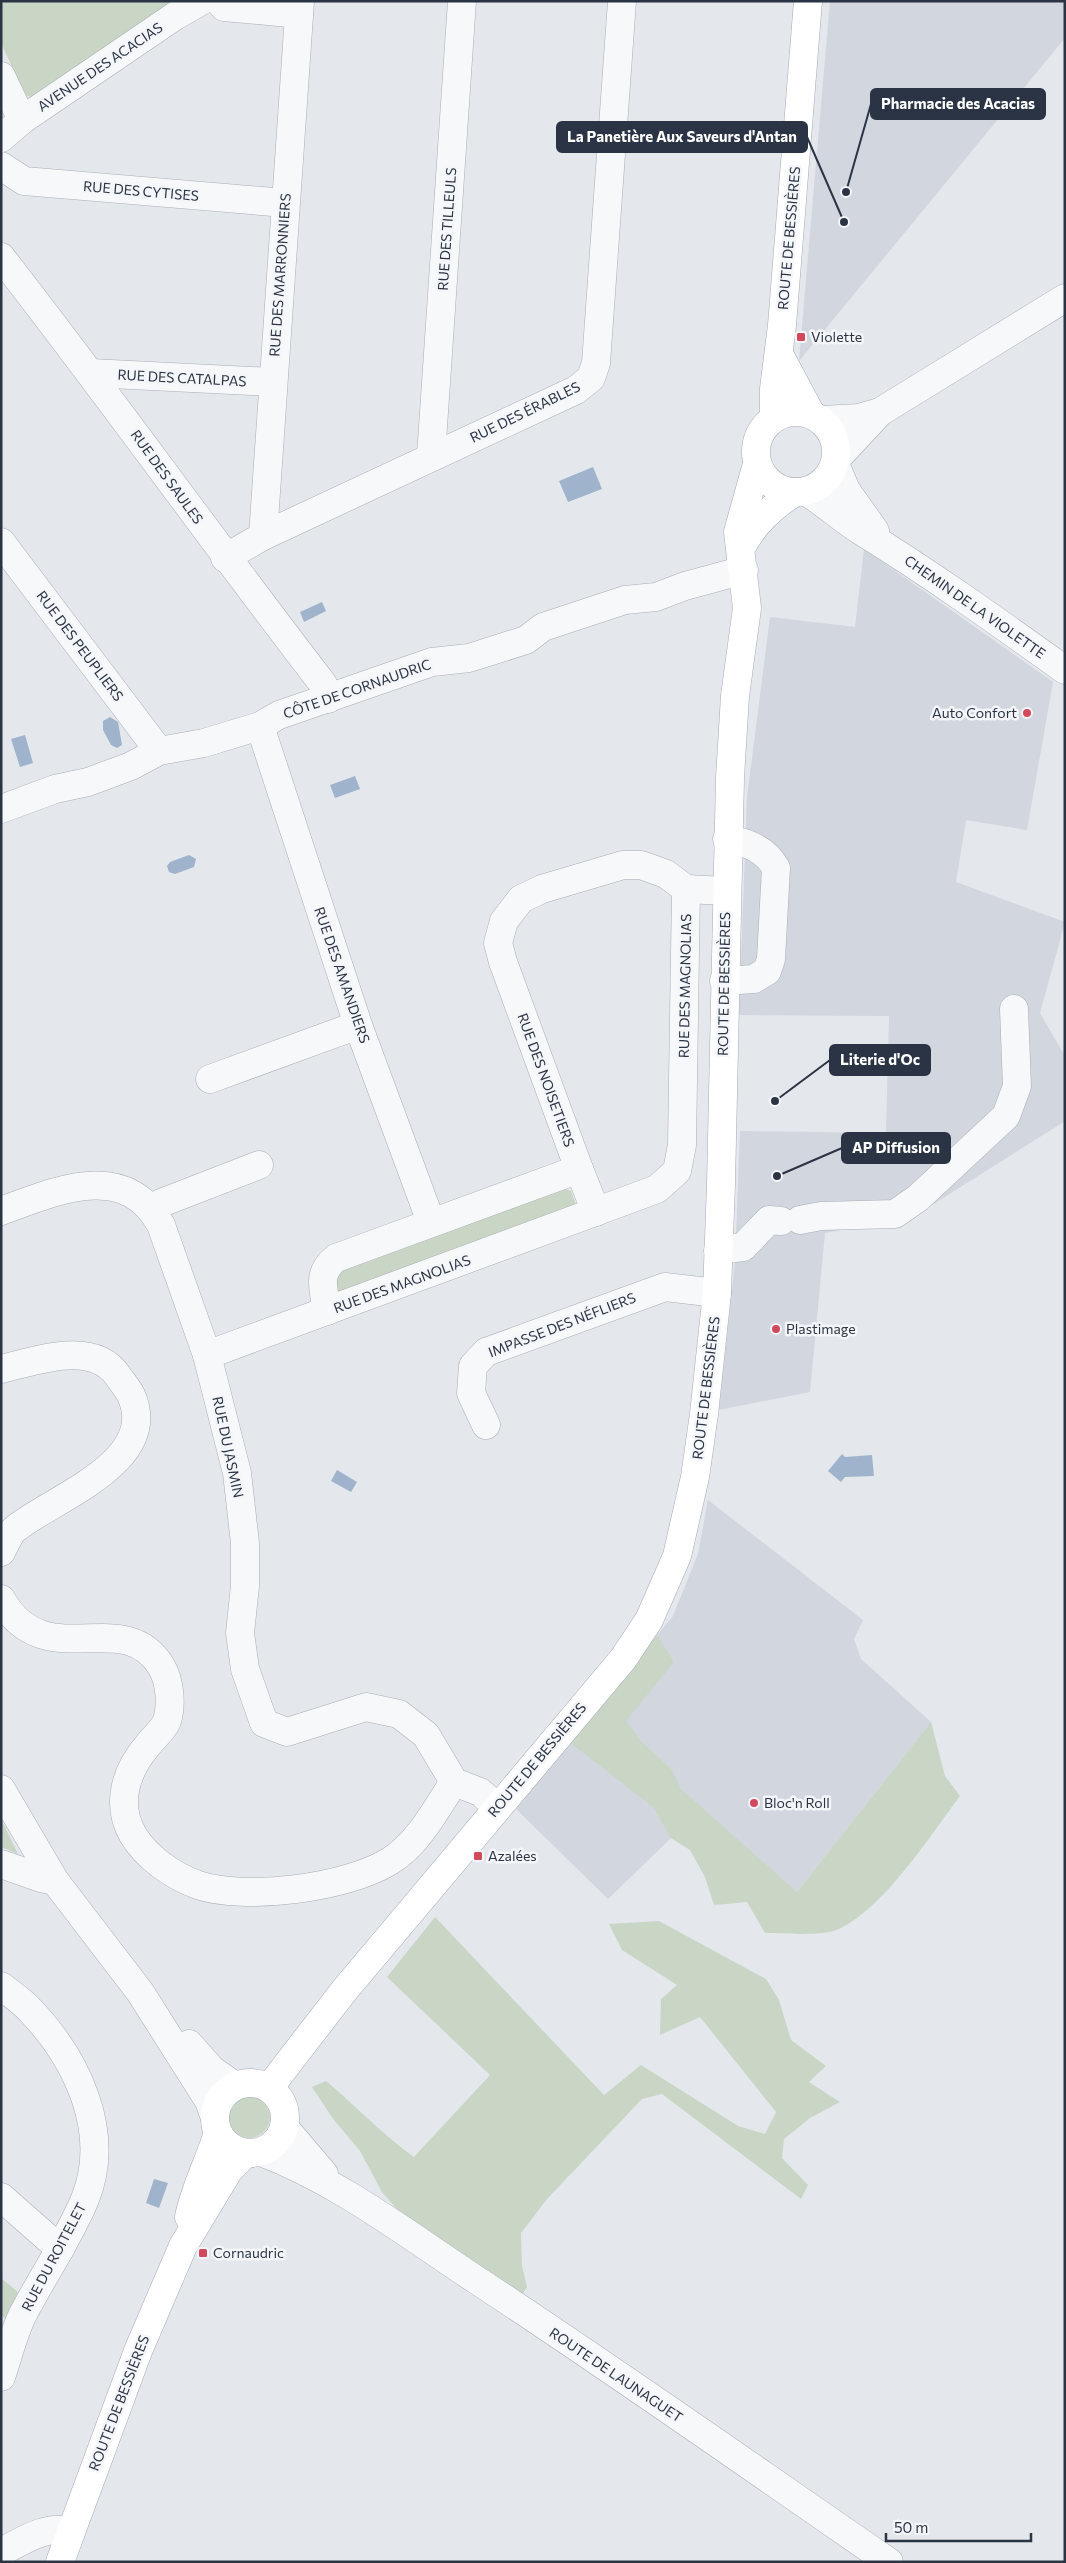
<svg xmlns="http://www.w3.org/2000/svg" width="1066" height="2563" font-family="Commissioner,sans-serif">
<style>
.built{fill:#d2d6de}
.green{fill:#c9d6c5}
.water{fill:#9fb4cc}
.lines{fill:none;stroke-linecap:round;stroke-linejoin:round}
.minor-casing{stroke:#a9aeb7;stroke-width:29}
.major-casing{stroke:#a3abb8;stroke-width:29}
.minor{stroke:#f7f8fa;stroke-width:28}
.major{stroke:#fff;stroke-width:28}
.poi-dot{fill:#d1495b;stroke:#f4f6f9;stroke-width:2}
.labels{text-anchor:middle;stroke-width:5;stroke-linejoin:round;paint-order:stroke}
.street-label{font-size:14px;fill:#2b3445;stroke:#f4f6f9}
.poi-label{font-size:14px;fill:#2b3445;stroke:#f4f6f9;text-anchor:start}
.leader{fill:none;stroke:#2b3445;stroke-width:2}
.callout-dot{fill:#2b3445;stroke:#f4f6f9;stroke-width:2}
.callout{fill:#2b3445;stroke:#2b3445;stroke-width:2}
.callout-label{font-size:15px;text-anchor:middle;font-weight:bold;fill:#fff}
</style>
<rect width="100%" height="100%" fill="#e4e7ec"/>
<!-- built -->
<g class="built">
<path d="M830 1H1065V38L799 361Z"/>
<path d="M864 549 1053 682 1027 830 966 820 956 882 1065 922 1040 1013 1065 1056V1121L921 1212 893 1221 825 1233 810 1392 719 1410 735 1262 740 1131 886 1133 889 1016 739 1015 747 797 770 617 855 627Z"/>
<path d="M708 1500 863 1620 854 1639 861 1659 931 1722 797 1892 701 1809 608 1899 514 1807 673 1616 698 1554Z"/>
</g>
<!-- green -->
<g class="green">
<path d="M1 1H180L33 98 25 95 1 43Z"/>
<path d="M559 1187 571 1191 577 1208 336 1295 334 1269Z"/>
<path d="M657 1635 674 1662 626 1721 642 1742 671 1769 681 1789 797 1892 931 1722 945 1776 960 1796C929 1837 886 1905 841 1928 825 1937 785 1933 765 1933L747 1902 714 1905 705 1877 690 1850 671 1838 653 1807 568 1741Z"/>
<path d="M1 1819 18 1854 1 1847Z"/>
<path d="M435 1917 604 2095 641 2065 738 2126 765 2134 776 2112 700 2017 660 2035 661 1999 677 1985 622 1950 609 1924 659 1921 766 1979 779 2000 791 2040 826 2066 809 2082 840 2102 810 2118 784 2139 782 2158 808 2185 801 2199 662 2094 642 2099 547 2199 521 2233 522 2266 527 2287 520 2298 402 2215 382 2192 360 2151 334 2120 312 2087 326 2081C356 2106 382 2134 414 2157L490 2075 387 1977Z"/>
<circle cx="249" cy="2117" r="21"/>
<path d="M1 2278 18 2292 6 2319 1 2315Z"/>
</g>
<!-- water -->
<g class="water">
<path d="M593 467 602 489 568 502 559 481Z"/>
<path d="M322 602 326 611 304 622 300 612Z"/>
<path d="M110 717 118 722 122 745 117 748 111 745 103 730V721Z"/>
<path d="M25 735 33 763 20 767 11 739Z"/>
<path d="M355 776 360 789 335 798 330 785Z"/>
<path d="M189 855 196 859 194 867 175 874 169 872 167 866 170 862Z"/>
<path d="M842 1454 845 1457 872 1455 874 1476 845 1477 841 1482 828 1471Z"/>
<path d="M337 1470 357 1482 351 1492 331 1481Z"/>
<path d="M154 2179 168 2183 159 2208 146 2203Z"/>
</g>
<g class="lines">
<!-- minor casing -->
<g class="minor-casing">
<g id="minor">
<path d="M219 1 224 7 299 14"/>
<path d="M1 76 22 120"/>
<path d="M1 138 22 120 175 16 201 1"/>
<path d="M1 166 24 181 285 203"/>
<path d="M1 257C111 398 214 543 323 684L328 699"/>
<path d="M91 373 273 382"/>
<path d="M822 420 859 418 880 412"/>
<path d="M431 456 462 1"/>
<path d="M838 457 880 412 1065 298"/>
<path d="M835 464 846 490 875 531"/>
<path d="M805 491C825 503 842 519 861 531 931 574 998 622 1065 670"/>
<path d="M263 536 300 1"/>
<path d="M1 542 159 751"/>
<path d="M225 558 263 536 576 390 591 378 596 363 622 1"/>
<path d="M260 726 358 1025 431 1222"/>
<path d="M1 809 55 789 88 782 131 766 159 751 204 743 260 726 279 715 432 662 469 658 526 640 543 627 625 600 656 597 685 586 744 570"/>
<path d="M724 981 754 979 767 971 771 959 776 868C766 850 748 842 727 839"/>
<path d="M210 1079 358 1025"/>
<path d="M579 1169 596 1212"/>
<path d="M153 1209 161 1203 259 1165"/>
<path d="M1 1211C56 1191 125 1159 161 1225L207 1355 237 1473 245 1543V1586L240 1633 245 1669 264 1723 287 1732 366 1707 399 1714 426 1735 454 1782 480 1792 497 1807"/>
<path d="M800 1220 821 1216 895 1214 918 1198 1006 1116 1017 1086 1014 1009"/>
<path d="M718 1250 743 1247 769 1220 781 1221"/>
<path d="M327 1311C324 1289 316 1274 336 1258L579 1169 503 962 498 943 504 921 521 899 542 889 623 865H641L666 874 686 889 726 891"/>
<path d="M207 1355 657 1189 677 1171 682 1145 686 889"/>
<path d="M1 1369C36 1361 93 1339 118 1376 122 1382 128 1389 131 1395 161 1462 53 1498 15 1529 9 1534 5 1545 1 1552"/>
<path d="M486 1425 471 1393 473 1366 486 1352 665 1287 717 1293"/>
<path d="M1 1599C45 1677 123 1604 161 1666 170 1681 172 1704 167 1721 164 1729 153 1738 148 1745 126 1770 115 1804 133 1835 147 1858 173 1876 198 1885 245 1901 347 1888 390 1861 418 1844 436 1809 454 1782"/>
<path d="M1 1789 55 1881 140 1992 209 2101 214 2115"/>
<path d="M1 1864 41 1878 55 1881"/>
<path d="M1 1986C11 1994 22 2001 30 2010 77 2059 112 2132 85 2199 68 2240 42 2277 22 2316 13 2335 8 2357 1 2377"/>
<path d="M189 2044 212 2070 235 2086"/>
<path d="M284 2127 324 2174"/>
<path d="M261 2152C340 2182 408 2235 478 2281 617 2372 752 2468 889 2562"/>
<path d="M1 2197 60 2249"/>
<path d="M1 2552C23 2541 45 2525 70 2531"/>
</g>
</g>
<!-- major casing -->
<g class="major-casing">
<g id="major">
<path d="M779 354 811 414"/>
<circle cx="796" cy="452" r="40"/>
<path d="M774 418V389L782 325 808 1"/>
<path d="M742 546C755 522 772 507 795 492"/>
<circle cx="250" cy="2118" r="35"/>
<path d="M269 2088 343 1992 623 1659 649 1620 677 1556 695 1477 704 1414 717 1293 721 1184 730 778 735 696 747 608 738 532 757 464"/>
<path d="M189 2217C195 2188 209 2162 218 2133"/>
<path d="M60 2562 138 2351 183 2246 229 2170 245 2154"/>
</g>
</g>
<!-- minor -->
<use href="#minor" class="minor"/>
<!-- major -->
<use href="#major" class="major"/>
</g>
<!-- markers -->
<g class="poi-dot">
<rect x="796" y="332" width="10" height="10" rx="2.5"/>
<circle cx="1027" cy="713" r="5"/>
<circle cx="776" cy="1329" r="5"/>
<circle cx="754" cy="1803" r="5"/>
<rect x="473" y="1851" width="10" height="10" rx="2.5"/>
<rect x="198" y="2248" width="10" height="10" rx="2.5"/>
</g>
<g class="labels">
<!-- street labels -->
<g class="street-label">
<text transform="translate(100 67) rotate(-34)" y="5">AVENUE DES ACACIAS</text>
<text transform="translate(141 191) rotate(5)" y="5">RUE DES CYTISES</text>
<text transform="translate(447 229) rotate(-86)" y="5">RUE DES TILLEULS</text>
<text transform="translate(789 238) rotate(-85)" y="5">ROUTE DE BESSIÈRES</text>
<text transform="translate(280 275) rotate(-86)" y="5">RUE DES MARRONNIERS</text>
<text transform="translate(182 378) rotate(3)" y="5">RUE DES CATALPAS</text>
<text transform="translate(525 412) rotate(-26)" y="5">RUE DES ÉRABLES</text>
<text transform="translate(167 477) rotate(54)" y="5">RUE DES SAULES</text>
<text transform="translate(975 607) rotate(35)" y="5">CHEMIN DE LA VIOLETTE</text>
<text transform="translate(80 646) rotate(53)" y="5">RUE DES PEUPLIERS</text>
<text transform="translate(357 689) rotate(-19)" y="5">CÔTE DE CORNAUDRIC</text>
<text transform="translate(342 975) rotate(71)" y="5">RUE DES AMANDIERS</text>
<text transform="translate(724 984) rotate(-89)" y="5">ROUTE DE BESSIÈRES</text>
<text transform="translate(685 986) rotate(-89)" y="5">RUE DES MAGNOLIAS</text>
<text transform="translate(546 1080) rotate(70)" y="5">RUE DES NOISETIERS</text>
<text transform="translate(402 1284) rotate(-20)" y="5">RUE DES MAGNOLIAS</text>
<text transform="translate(562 1325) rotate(-21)" y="5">IMPASSE DES NÉFLIERS</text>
<text transform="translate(706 1388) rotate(-83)" y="5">ROUTE DE BESSIÈRES</text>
<text transform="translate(228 1447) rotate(78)" y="5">RUE DU JASMIN</text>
<text transform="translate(537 1760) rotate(-50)" y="5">ROUTE DE BESSIÈRES</text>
<text transform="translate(54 2257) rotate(-62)" y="5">RUE DU ROITELET</text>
<text transform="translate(616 2375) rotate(34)" y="5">ROUTE DE LAUNAGUET</text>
<text transform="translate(119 2403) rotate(-69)" y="5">ROUTE DE BESSIÈRES</text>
</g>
<!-- poi labels -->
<g class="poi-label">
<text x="811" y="342">Violette</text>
<text x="1017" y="718" text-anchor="end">Auto Confort</text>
<text x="786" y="1334">Plastimage</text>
<text x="764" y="1808">Bloc'n Roll</text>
<text x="488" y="1861">Azalées</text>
<text x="213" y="2258">Cornaudric</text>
</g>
</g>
<!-- callouts -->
<path class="leader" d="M846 192L871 104M844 222L807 137M775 1101L830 1060M777 1176L842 1148"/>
<g class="callout-dot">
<circle cx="846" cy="192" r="5"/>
<circle cx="844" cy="222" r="5"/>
<circle cx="775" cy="1101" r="5"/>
<circle cx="777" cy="1176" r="5"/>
</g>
<g class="callout">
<rect x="871" y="89" width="174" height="30" rx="5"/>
<rect x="557" y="122" width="250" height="30" rx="5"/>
<rect x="830" y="1045" width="100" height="30" rx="5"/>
<rect x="842" y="1133" width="108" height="30" rx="5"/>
</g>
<g class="callout-label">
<text x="958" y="109">Pharmacie des Acacias</text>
<text x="682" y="142">La Panetière Aux Saveurs d'Antan</text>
<text x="880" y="1065">Literie d'Oc</text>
<text x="896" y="1153">AP Diffusion</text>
</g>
<!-- border -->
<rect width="1066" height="2563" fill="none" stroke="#2b3445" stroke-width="5"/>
<!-- scale -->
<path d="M886 2533v8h145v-8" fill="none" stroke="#2b3445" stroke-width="2.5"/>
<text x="894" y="2533" font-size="15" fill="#2b3445" stroke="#f4f6f9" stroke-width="4" paint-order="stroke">50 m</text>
</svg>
